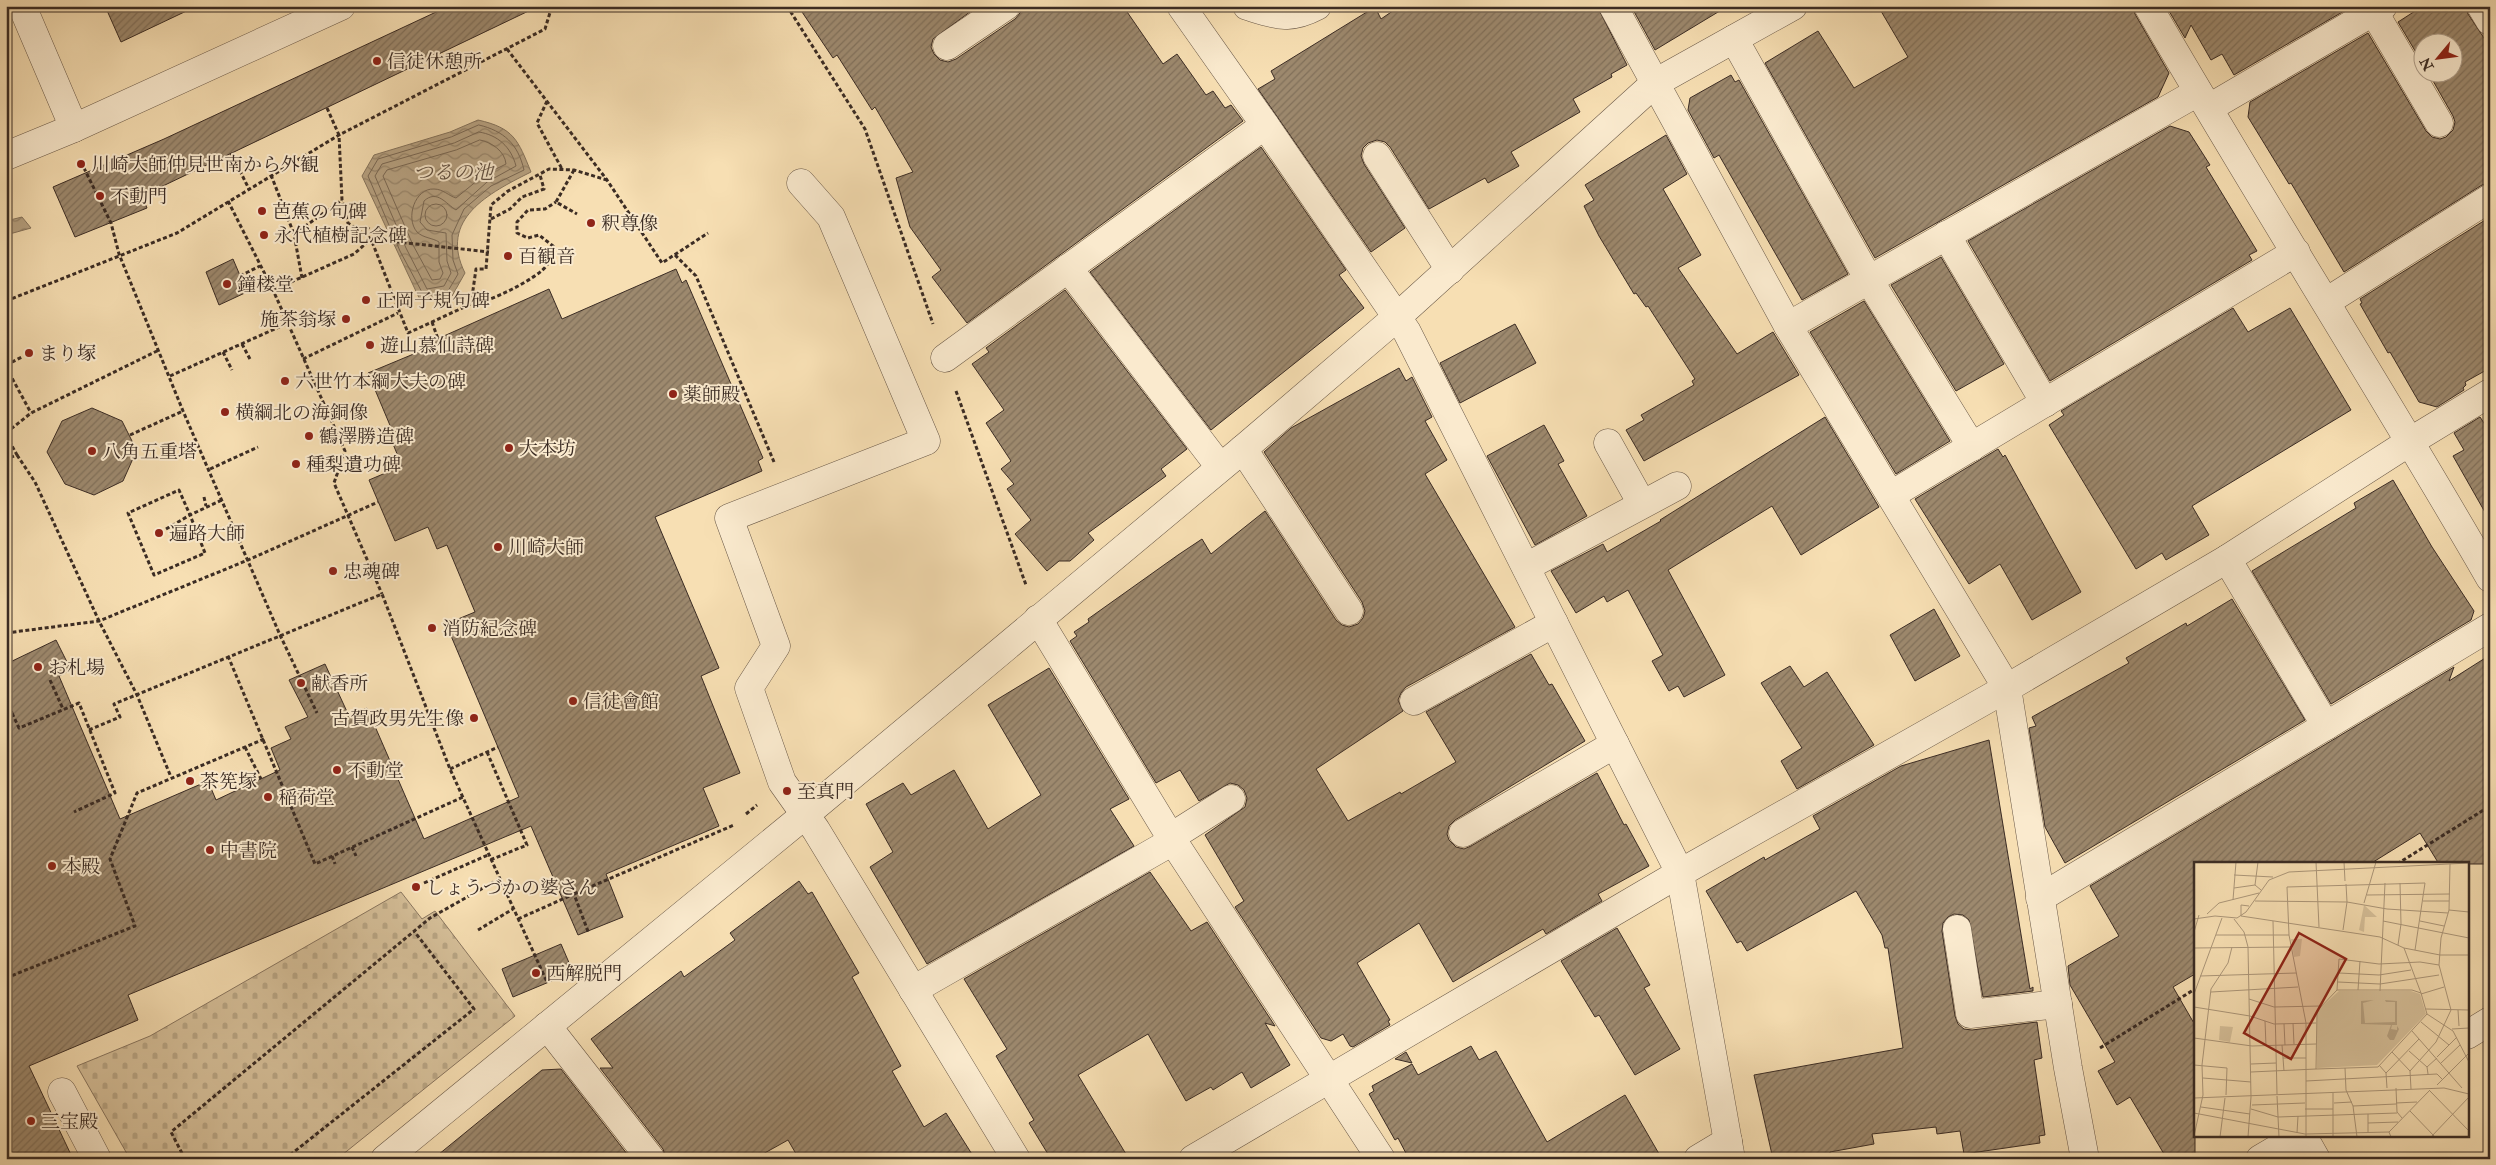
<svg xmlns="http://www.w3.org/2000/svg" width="2496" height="1165" font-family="'IM FELL Double Pica','Noto Serif JP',serif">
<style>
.cemetery{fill:url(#cemetery-stones);stroke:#897660}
.water{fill:url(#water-waves);stroke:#85735c}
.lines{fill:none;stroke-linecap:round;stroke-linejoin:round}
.shore{stroke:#796753;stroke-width:1}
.building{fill:url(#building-hatch);stroke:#3b2c24}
.minor-casing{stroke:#6a5948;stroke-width:29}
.path{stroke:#3b2c24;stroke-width:3;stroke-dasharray:4 2.5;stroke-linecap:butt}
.minor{stroke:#faeace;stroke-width:28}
.poi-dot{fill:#8f2418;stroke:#faeace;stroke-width:2}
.labels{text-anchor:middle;stroke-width:4;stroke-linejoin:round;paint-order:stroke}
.poi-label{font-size:19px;fill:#3b2c24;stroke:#faeace;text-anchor:start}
.water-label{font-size:20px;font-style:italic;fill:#604f40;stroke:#faeace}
.inset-road{fill:none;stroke:#ac977a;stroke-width:1}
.view{fill:#8f2418;fill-opacity:0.15;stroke:#8f2418;stroke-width:2.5}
.inset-edge{fill:none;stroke:#3b2c24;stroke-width:2.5}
</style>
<defs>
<pattern id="cemetery-stones" width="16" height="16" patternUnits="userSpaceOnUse" patternTransform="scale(1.25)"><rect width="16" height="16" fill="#d7c19b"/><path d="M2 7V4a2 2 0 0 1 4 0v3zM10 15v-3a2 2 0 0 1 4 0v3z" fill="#b9a685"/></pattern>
<pattern id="water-waves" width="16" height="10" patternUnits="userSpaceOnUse" patternTransform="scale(1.25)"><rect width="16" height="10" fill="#b7a282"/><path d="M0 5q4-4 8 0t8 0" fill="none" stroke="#96846a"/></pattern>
<pattern id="building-hatch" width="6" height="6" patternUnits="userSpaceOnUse" patternTransform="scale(1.25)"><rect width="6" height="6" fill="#9d896e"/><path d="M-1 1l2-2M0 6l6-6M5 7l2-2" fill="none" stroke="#81705a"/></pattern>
</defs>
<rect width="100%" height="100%" fill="#f7dfb3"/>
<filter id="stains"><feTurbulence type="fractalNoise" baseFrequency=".004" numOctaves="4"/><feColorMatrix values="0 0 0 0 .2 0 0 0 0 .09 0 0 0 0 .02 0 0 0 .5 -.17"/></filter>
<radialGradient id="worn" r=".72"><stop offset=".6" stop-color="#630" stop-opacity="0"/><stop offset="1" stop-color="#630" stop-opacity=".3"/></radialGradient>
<!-- cemetery -->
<path class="cemetery" d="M401 892 422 919 435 911 515 1016 337 1159H130L77 1066 150 1036Z"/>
<!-- water -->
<g class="water">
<path d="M478 120C514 128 518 140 531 172 489 193 438 219 465 273L452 296 421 302 362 176 374 155 450 132Z"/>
<path d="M22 217 31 228 6 235V221Z"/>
</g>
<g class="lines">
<!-- shore -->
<g class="shore">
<path d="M479 125C504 131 518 144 524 170L491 186 464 209 452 235 453 260 458 274 448 291 424 296 400 251 368 176 378 159 451 137Z"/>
<path d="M479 132C498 135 511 147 516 166L487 182 456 210C446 204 437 189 424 201L420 222 427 230 446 233 447 261 451 273 444 286 427 289 406 248 375 176 382 164 454 143Z"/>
<path d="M480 140C491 142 505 151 506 164L484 175 456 198C449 196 443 189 434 189 415 188 405 218 417 232 423 238 433 238 439 242V262L443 273 440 279 432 280 413 245 383 176 387 170 456 150Z"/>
<circle cx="436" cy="215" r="11"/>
</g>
</g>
<!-- building -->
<g class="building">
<path d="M105 6H197L121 42Z"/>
<path d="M449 6H539L142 196 147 208 75 237 53 187 164 139Z"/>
<path d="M798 6H978L933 39 931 47 934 54 940 60 948 62 956 59 1015 19 1020 13 1021 6H1123L1163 64 1177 54 1206 95 1213 91 1225 108 1231 105 1243 121 967 323 932 277 941 270 910 227 896 178 913 172 875 107 872 110 837 55 833 58Z"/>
<path d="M1400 6H1597L1627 65 1611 74 1612 77 1573 99 1580 112 1511 152 1519 166 1488 183 1485 178 1429 209 1390 147 1385 142 1377 140 1368 143 1363 148 1361 156 1364 164 1405 228 1371 252 1258 89 1275 79 1271 71 1375 7 1381 19Z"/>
<path d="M1631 6H1728L1655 50Z"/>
<path d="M1878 6H2132L2135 14 2169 73 2158 97 1875 258 1765 63 1818 31 1854 88 1908 57Z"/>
<path d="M2166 6H2351V7L2234 75 2222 54 2211 60 2191 25 2185 38Z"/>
<path d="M2423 6H2465L2468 14 2490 47V182L2482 185 2344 272 2291 183 2289 184 2248 117 2250 102 2368 33 2426 131 2432 137 2440 139 2446 137 2453 130 2455 122 2453 116 2428 72H2454V42H2424V66L2398 22Z"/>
<path d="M1731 75 1735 82 1739 80 1848 274 1802 300 1719 155 1714 158 1688 110 1690 98Z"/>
<path d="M2170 126 2189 132 2210 165 2206 167 2257 251 2249 255 2252 260 2050 381 1968 241Z"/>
<path d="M1666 135 1687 174 1663 189 1701 255 1678 268 1737 354 1773 332 1799 375 1644 461 1626 430 1644 420 1641 415 1694 385 1692 381 1695 379 1648 306 1646 307 1636 293 1634 294 1599 236 1584 206 1594 200 1585 185Z"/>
<path d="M1261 147 1346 270 1339 275 1364 308 1211 430 1090 272Z"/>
<path d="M2490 217V368L2465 382 2466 385 2463 388 2464 390 2437 407 2419 402 2390 352 2388 353 2360 304 2362 303 2360 299Z"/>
<path d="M1941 257 2004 364 1956 391 1891 285Z"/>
<path d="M233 259 247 292 219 305 206 272Z"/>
<path d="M676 269 682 283 686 280 763 458 758 461 762 471 655 517 719 668 701 676 740 773 703 788 719 826 606 874 623 917 578 935 531 826 128 995 138 1020 29 1066 73 1159H6V664L56 640 71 670 59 676 120 819 208 781 216 800 280 770 271 748 291 739 285 727 308 717 289 680 325 664 349 716 367 708 424 839 519 797 446 624 475 612 447 545 437 549 428 527 395 541 369 480 402 466 393 444 397 442 368 373 428 348 426 344 549 289 562 319Z"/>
<path d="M1065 290 1187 449 1161 469 1166 476 1088 533 1094 540 1070 561H1059L1047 571 1015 534 1031 520 1007 489 1014 484 1001 469 1011 461 986 423 1004 410 972 364 989 352 986 348Z"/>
<path d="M1864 301 1950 441 1896 474 1810 332Z"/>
<path d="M2233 308 2248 332 2290 308 2351 410 2192 506 2209 535 2166 560 2162 553 2136 569 2049 425 2064 415 2061 411Z"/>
<path d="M1515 324 1536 363 1460 403 1440 363Z"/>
<path d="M1399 368 1406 381 1412 377 1432 417 1425 421 1447 460 1425 474 1515 627 1406 687 1401 693 1398 700 1403 711 1316 769 1348 821 1400 792 1401 794 1456 762 1426 712 1531 654 1549 685 1552 684 1585 741 1455 820 1449 826 1447 834 1449 840 1456 847 1464 849 1471 846 1597 773 1624 825 1626 824 1649 866 1598 894 1602 901 1546 934 1543 929 1453 982 1419 923 1357 963 1390 1020 1388 1021 1390 1025 1353 1047 1350 1046 1343 1034 1331 1041 1321 1038 1235 907 1244 901 1205 835 1245 807 1247 798 1244 790 1238 785 1230 783 1199 801 1180 770 1156 783 1070 641 1077 636 1074 632 1089 622 1088 619 1178 555 1202 539 1211 554 1265 511 1336 620 1342 625 1349 627 1358 624 1363 618 1365 611 1362 602 1264 452 1291 428Z"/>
<path d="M92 408 122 421 135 447V454L123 481 94 495 65 484 47 452 62 421Z"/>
<path d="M1825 417 1879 507 1801 555 1772 506 1668 570 1725 675 1684 697 1678 686 1669 691 1652 661 1663 655 1628 590 1607 602 1604 596 1576 613 1551 571 1603 544 1607 552 1661 521 1660 520Z"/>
<path d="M2480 417 2490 432V521L2453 456 2464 450 2454 433Z"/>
<path d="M1544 425 1564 461 1558 464 1587 516 1535 545 1487 456Z"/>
<path d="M1998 449 2003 457 2005 455 2081 592 2032 620 2000 564 1969 584 1915 499Z"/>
<path d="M2393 480 2432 547 2474 611 2471 620 2331 704 2252 571 2356 508 2354 503Z"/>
<path d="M2232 599 2305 720 2065 863 2045 827 2029 728 2036 726 2032 717 2129 663 2126 658 2186 623 2187 626Z"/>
<path d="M1934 609 1960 656 1915 681 1890 635Z"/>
<path d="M2490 655V864H2439L2420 833 2370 864H2195V974L2173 987 2195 1025V1159H2167L2130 1097 2117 1105 2098 1071 2115 1062 2070 985 2068 966 2119 936 2090 886 2454 667 2449 681Z"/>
<path d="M1790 666 1804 687 1827 672 1874 745 1797 789 1781 761 1802 748 1761 683Z"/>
<path d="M1049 668 1129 799 1110 809 1134 846 927 964 870 867 893 852 866 804 903 783 911 795 954 770 988 829 1041 795 988 705Z"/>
<path d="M1989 740 2030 989 2033 987V991L1983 997 1969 920 1963 915 1954 914 1948 917 1943 923 1942 931 1955 1016 1958 1024 1964 1029 1972 1030 2037 1022 2042 1058 2034 1060 2045 1135 2039 1136 2040 1143 1964 1154 1960 1131 1937 1134 1936 1127 1872 1134 1874 1144 1830 1152V1154L1805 1159H1773L1754 1075 1903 1048 1888 948H1885L1882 935 1856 891 1747 951 1741 941 1737 943 1706 891 1764 857 1765 860 1820 829 1813 816 1901 766Z"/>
<path d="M1150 872 1191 931 1207 922 1275 1026 1265 1023 1290 1065 1251 1088 1242 1072 1213 1090 1211 1087 1186 1101 1148 1034 1078 1075 1129 1159H1051L1029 1123 1034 1120 996 1056 1007 1049 964 979Z"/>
<path d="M799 881 808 894 812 892 859 973 852 977 901 1066 892 1071 924 1127 946 1113 975 1159H799L788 1140 754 1159H666L663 1149 600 1068H613L591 1039 681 971 684 977 735 940 730 933Z"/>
<path d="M1617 928 1650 985 1644 988 1680 1049 1635 1075 1599 1015 1595 1017 1561 961Z"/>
<path d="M561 944 573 972 513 997 502 969Z"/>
<path d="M1471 1046 1479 1060 1496 1051 1547 1142 1625 1095 1662 1159H1409L1398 1138 1395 1140 1369 1094 1374 1091 1372 1086 1412 1064 1418 1075Z"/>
<path d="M1406 1052 1412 1063 1395 1059Z"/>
<path d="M561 1069 631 1159H433L542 1070Z"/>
</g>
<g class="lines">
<!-- minor casing -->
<g class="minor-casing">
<g id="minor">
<path d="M22 6 74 128"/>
<path d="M1181 6 1265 125 1407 332 1680 873 1731 1159"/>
<path d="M1247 6C1276 15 1289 21 1317 6"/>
<path d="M1613 6 1788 326 2007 688 2068 1068 2085 1159"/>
<path d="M2148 6C2259 198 2379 385 2490 578"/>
<path d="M2481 6 2490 21"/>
<path d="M2374 12 2439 123"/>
<path d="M1734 39 1869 280 1972 447"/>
<path d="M947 46 1006 6"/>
<path d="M2209 108 2383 6"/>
<path d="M6 156 74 128 341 6"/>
<path d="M1377 156 1450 270"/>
<path d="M801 183 831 217 926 441 729 518 776 646 749 688 782 782 816 830 1016 1159"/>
<path d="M1946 235 2045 403"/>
<path d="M1068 268 1220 467"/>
<path d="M2326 302 2490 198"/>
<path d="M1788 326 2198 92"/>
<path d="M945 358 1265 125"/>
<path d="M1608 443 1642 504"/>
<path d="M1243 449 1349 611"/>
<path d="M1891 495 2296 252"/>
<path d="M2227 559 2326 726"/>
<path d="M1526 567 1677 486"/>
<path d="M1038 619 1173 841 1381 1159"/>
<path d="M1414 701 1554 623"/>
<path d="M1463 833 1615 744"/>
<path d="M1171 837 1231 799"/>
<path d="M2040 898 2490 627"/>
<path d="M1957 929 1970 1014 2058 1004"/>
<path d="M913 990 1173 841"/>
<path d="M547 1026 651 1159"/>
<path d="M2467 1035 2490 1021"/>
<path d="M62 1092 97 1159"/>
<path d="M2303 1136 2316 1159"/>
<path d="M385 1159 806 814 1243 449 1397 317 1655 83 1793 6"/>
<path d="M1193 1159 1680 873 2007 688 2227 559 2411 441 2490 393"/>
<path d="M1698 1159 1728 1141"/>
<path d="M2260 1159 2299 1136"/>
</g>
</g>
<!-- path -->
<g class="path">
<path d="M787 6 865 129 933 324"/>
<path d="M507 49 607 180 662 263 708 233"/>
<path d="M547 101 537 123 562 169"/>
<path d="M327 108 339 135 342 200 348 223 371 239 408 333 471 304C486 304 539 278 547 265 550 260 551 252 553 246L539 235 528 238 517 233V222L528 210 545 209 556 202"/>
<path d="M231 153 249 189"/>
<path d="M81 162 111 223 119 254 183 411 280 635 317 713"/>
<path d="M574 170 556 202 577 214"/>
<path d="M271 175 294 234 302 278"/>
<path d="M228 201 273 290 345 451 334 483 382 594"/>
<path d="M491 219 510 209 522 197 544 189 540 175"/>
<path d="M294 234 342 200"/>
<path d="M364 234 369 227"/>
<path d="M675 255 696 276 774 462"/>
<path d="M240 276 260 266"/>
<path d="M273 290 354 254 371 239 489 252"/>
<path d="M6 301 177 233 339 135 545 29 552 6"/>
<path d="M471 304 476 269H486L491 205 508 191 549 169 574 170 607 180"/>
<path d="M432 322 438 339"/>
<path d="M242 344 251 361"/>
<path d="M223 352 232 370"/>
<path d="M303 359 398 313"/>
<path d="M6 365 22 357"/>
<path d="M6 367 31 413"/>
<path d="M170 376 288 323"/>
<path d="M956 391 1026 585"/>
<path d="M6 433 31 413 159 350"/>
<path d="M6 435 17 455 6 459"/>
<path d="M130 435 183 411"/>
<path d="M17 455 35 482 99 621 137 695 171 777"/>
<path d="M210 469 258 447"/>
<path d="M204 497 206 506"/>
<path d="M166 529 190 515 179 490 128 513 154 575 205 553 190 515 222 500"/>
<path d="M6 633 99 621 248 560 378 502"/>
<path d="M228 656 315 864 463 797"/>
<path d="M50 680 63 709"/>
<path d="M7 699 12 713"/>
<path d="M6 715 12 713 19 728 79 703 115 793 74 812"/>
<path d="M89 730 120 717 114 704 382 594 450 769 547 982"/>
<path d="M245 747 261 779"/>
<path d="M487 752 527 845 490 860"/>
<path d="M450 769 498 747"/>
<path d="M746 814 757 805"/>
<path d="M352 847 356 856"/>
<path d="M332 856 335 864"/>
<path d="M2397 864 2490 806"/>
<path d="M424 883 488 855"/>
<path d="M574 894 734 825"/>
<path d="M518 919 574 894 589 934"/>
<path d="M478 930 513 909"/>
<path d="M6 978 135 926 110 859 137 793 264 739"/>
<path d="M2100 1048 2195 989"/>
<path d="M185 1159 171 1132 430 918 499 879"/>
<path d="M285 1159 474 1009 414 931"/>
</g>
<!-- minor -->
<use href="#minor" class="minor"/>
</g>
<!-- markers -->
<g class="poi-dot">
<circle cx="377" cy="61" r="5"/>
<circle cx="81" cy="164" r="5"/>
<circle cx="100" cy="196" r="5"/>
<circle cx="262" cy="211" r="5"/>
<circle cx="591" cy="223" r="5"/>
<circle cx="264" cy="235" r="5"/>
<circle cx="508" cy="256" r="5"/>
<circle cx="227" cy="284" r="5"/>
<circle cx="366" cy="300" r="5"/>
<circle cx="346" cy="319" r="5"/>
<circle cx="370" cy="345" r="5"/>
<circle cx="29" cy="353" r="5"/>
<circle cx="285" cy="381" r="5"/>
<circle cx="673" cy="394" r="5"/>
<circle cx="225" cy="412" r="5"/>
<circle cx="309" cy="436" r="5"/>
<circle cx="509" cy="448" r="5"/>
<circle cx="92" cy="451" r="5"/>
<circle cx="296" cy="464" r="5"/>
<circle cx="159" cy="533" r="5"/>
<circle cx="498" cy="547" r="5"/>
<circle cx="333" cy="571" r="5"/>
<circle cx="432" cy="628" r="5"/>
<circle cx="38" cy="667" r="5"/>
<circle cx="301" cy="683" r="5"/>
<circle cx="573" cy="701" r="5"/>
<circle cx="474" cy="718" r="5"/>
<circle cx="337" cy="770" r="5"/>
<circle cx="190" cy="781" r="5"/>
<circle cx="787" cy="791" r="5"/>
<circle cx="268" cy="797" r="5"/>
<circle cx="210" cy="850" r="5"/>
<circle cx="52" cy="866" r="5"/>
<circle cx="416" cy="887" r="5"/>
<circle cx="536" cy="973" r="5"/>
<circle cx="31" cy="1121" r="5"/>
</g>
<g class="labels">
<!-- poi labels -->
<g class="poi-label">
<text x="387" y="68">信徒休憩所</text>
<text x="91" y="171">川崎大師仲見世南から外観</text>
<text x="110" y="203">不動門</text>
<text x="272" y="218">芭蕉の句碑</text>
<text x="601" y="230">釈尊像</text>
<text x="274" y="242">永代植樹記念碑</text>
<text x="518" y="263">百観音</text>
<text x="237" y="291">鐘楼堂</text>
<text x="376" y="307">正岡子規句碑</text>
<text x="336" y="326" text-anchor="end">施茶翁塚</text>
<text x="380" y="352">遊山慕仙詩碑</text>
<text x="39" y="360">まり塚</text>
<text x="295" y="388">六世竹本綱大夫の碑</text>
<text x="683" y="401">薬師殿</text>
<text x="235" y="419">横綱北の海銅像</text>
<text x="319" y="443">鶴澤勝造碑</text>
<text x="519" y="455">大本坊</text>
<text x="102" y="458">八角五重塔</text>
<text x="306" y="471">種梨遺功碑</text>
<text x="169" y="540">遍路大師</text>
<text x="508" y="554">川崎大師</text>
<text x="343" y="578">忠魂碑</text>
<text x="442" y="635">消防紀念碑</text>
<text x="48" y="674">お札場</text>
<text x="311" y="690">献香所</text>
<text x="583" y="708">信徒會館</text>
<text x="464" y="725" text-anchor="end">古賀政男先生像</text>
<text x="347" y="777">不動堂</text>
<text x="200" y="788">茶筅塚</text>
<text x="797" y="798">至真門</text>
<text x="278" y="804">稲荷堂</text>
<text x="220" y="857">中書院</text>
<text x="62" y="873">本殿</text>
<text x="426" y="894">しょうづかの婆さん</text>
<text x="546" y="980">西解脱門</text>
<text x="41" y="1128">三宝殿</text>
</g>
<!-- water labels -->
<g class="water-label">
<text x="453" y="179">つるの池</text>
</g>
</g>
<!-- overview -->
<g transform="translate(2194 862)">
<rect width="275" height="275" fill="#f7dfb3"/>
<path d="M145 129H217L226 132 232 152 183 203 123 206V149ZM26 164 39 165 36 180 25 178Z" fill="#d7c19b"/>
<path d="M209 158H223L224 159 210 173ZM162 162 167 165 186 164 187 176 198 186 195 190 164 167 152 173 154 164Z" fill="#d7c19b"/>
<path d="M170 43 183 55H171L170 70 165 68ZM97 77H108L106 94 100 95Z" fill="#d7c19b"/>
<path d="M134 168a7 7 0 1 1 14 0a7 7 0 1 1-14 0ZM186 161H207V175L197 185 188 176ZM165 170 187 184 184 193 171 202 154 198 159 172ZM125 192a11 11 0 1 1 22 0a11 11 0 1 1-22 0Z" fill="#d7c19b"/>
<path d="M180 138 169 141 171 161 201 160V140H192L191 138 203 139V163H198L197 167 203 168V164L205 167 200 178H196L193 174 197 163 167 162V139Z" fill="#b7a282"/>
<path class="inset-road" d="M122 0 125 65M150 0 151 19M40 13 79 15M61 23 64 0M40 26 61 23 67 28M173 33 256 32M39 38 42 0M61 39 153 40 193 47 254 51M229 39H255M170 41 182 0M55 44 47 43V54L186 75 210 86 246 93H275M255 48 275 50M13 52 25 41 65 31M0 57 21 54 43 56 52 50 75 18 95 10 275 1M40 57 50 70 54 85 57 235 54 275M79 59 83 232M189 59 275 76M226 59 250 64M149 68 153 40 152 22M0 70 5 53M22 73H95M204 83 207 62 206 21M0 86 97 85M210 86 227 131M145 111 185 113 217 108M6 114 102 111M144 120 186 122 245 113M143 128H218L227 131 233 152 184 205 122 207 123 149ZM143 128 145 97 185 102 226 100 245 103M164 128 166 99M186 129 191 21M17 130 104 125M0 132 28 56M227 132 250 125M55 137 80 145 127 144M0 145 56 154 80 162 122 161M232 147 275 148M264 148 265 164M233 152 259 169 275 200M71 159 72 184M227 160 255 183M99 161 100 182M90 162 91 183M258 167 275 166M218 169 268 226M0 176 58 184 122 182M88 183 90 209M215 189 233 205M198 190 216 209M243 195 263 175M89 196H112M247 201 266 183M57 202 82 201M0 203 33 206 32 233M185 203 192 211 193 226M151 206 152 228 159 244 163 275M57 210 122 207M192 211 225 177M234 212 233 205 243 196M9 216 57 220M112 219 243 212 248 217M243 223 275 191M202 226 203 250 208 256M217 227 216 209 242 180 257 148 245 103 247 76 255 48 256 2M236 229 275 269M139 231V275M83 234 85 275M0 236 250 226 275 232M140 241 158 240M202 241 223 240M58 243 111 241M159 244 202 242M7 245 56 252M57 247 84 255 203 251M111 247H139M216 249 241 275M0 251 111 272 195 270M174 252V270M174 261 204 260M103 271 104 254M0 274 9 233 8 203 17 127 34 101 38 85M26 275 31 236M112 275V161L95 73 93 25 231 21 221 88M197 275 195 270 236 228M237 275 275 235"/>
<path class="view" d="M105 71 152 97 97 197 50 171Z"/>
<rect width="275" height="275" class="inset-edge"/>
</g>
<!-- margin -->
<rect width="2496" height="1165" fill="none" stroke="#f7dfb3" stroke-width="25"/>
<rect x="8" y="8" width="2481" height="1150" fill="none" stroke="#3b2c24" stroke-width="2.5"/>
<rect x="12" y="12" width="2471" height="1140" fill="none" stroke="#3b2c24"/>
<!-- north arrow -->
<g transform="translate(2438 58) rotate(241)"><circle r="24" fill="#faeace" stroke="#ae9e8a"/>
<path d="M0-4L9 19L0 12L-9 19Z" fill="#8f2418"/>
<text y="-8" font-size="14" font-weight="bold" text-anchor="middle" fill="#3b2c24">N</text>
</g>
<rect width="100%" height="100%" filter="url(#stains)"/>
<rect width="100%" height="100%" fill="url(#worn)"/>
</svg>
